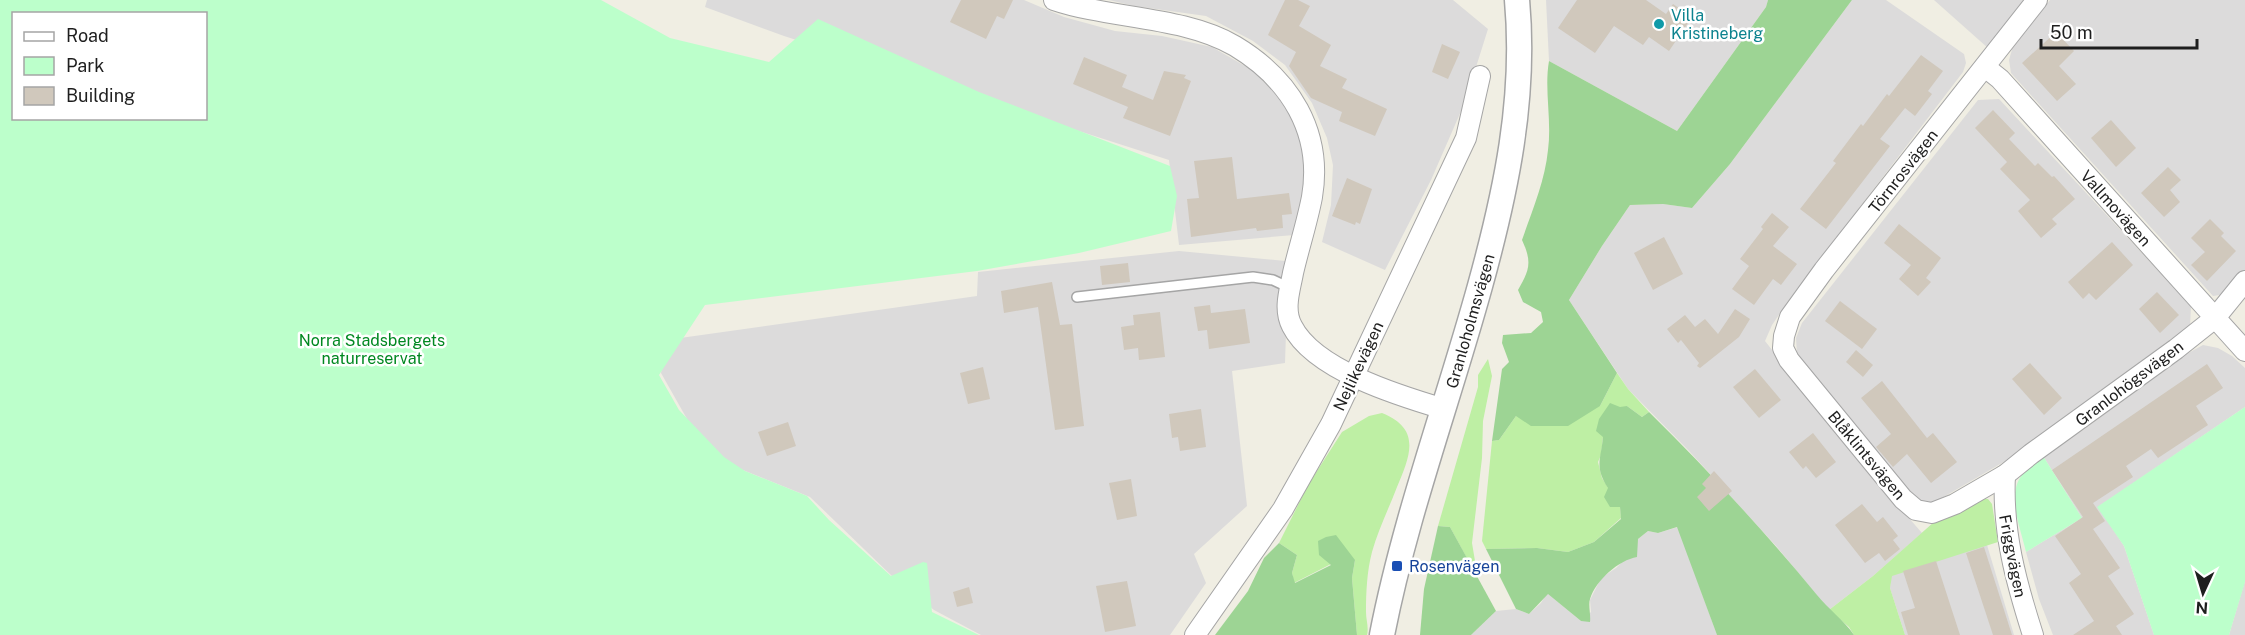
<svg xmlns="http://www.w3.org/2000/svg" width="2245" height="635" font-family="'Public Sans',sans-serif">
<style>
.residential{fill:#dcdbdb}
.grass{fill:#beefa4}
.forest{fill:#9dd494}
.park{fill:#bcffcb;fill-rule:evenodd}
.building{fill:#d0c8bc}
.lines{fill:none;stroke-linecap:round;stroke-linejoin:round}
.service-casing{stroke:#a5a5a5;stroke-width:12}
.minor-casing{stroke:#a5a5a5;stroke-width:22}
.tertiary-casing{stroke:#a5a5a5;stroke-width:27}
.service{stroke:#fff;stroke-width:9}
.minor{stroke:#fff;stroke-width:20}
.tertiary{stroke:#fff;stroke-width:24}
.culture-dot{fill:#0f9aa8;stroke:#fff;stroke-width:2}
.transit-dot{fill:#1a4fb4;stroke:#fff;stroke-width:2}
.labels{text-anchor:middle;stroke-width:5;stroke-linejoin:round;paint-order:stroke}
.culture-label{font-size:16px;fill:#0d838f;stroke:#fff;text-anchor:start}
.street-label{font-size:16px;fill:#1e1e1e;stroke:#fff}
.park-label{font-size:16px;fill:#018821;stroke:#fff}
.transit-label{font-size:16px;fill:#164399;stroke:#fff;text-anchor:start}
</style>
<rect width="100%" height="100%" fill="#f0eee3"/>
<!-- residential -->
<g class="residential">
<path d="M707 0H1024L1064 17 1115 31 1162 36 1212 47 1252 70 1283 101 1299 133 1307 167 1302 210 1294 235 1179 245 1169 160 784 36 705 7Z"/>
<path d="M1109 0H1453L1488 29 1465 102 1431 180 1385 270 1322 242 1331 205 1333 165 1327 138 1312 103 1285 65 1253 41 1206 16 1134 6Z"/>
<path d="M1546 0H1768L1766 7 1677 131 1549 61Z"/>
<path d="M1852 0H1886L1964 54 1966 63 1963 72 1789 300 1772 325 1765 341 1867 470 1922 533 1873 576 1829 610 1777 547 1690 452 1628 389 1569 300 1602 246 1630 205 1663 204 1692 208 1730 164Z"/>
<path d="M1934 0H2026L1988 48Z"/>
<path d="M2050 0H2245V271L2227 294 2213 296 2011 73 2009 60 2013 46Z"/>
<path d="M1999 99 2191 306 2190 328 2043 439 1935 502H1922L1912 497 1797 354 1796 338 1802 323 1978 100Z"/>
<path d="M1179 251 1296 262 1287 303 1285 363 1232 371 1247 506 1194 554 1206 583 1170 635H981L934 610 892 576 810 497 708 456 661 373 666 340 977 296 978 272Z"/>
<path d="M2203 345 2218 348 2232 356 2245 368V407L2098 507 2124 546 2154 635H2053L2039 599 2026 552 2082 518 2043 456 2083 430 2183 356Z"/>
<path d="M1678 527 1717 635H1471L1496 611 1516 609 1529 614 1541 603 1547 593 1581 621 1591 612 1590 600 1601 578 1616 568 1625 559 1638 539 1648 531 1658 533Z"/>
<path d="M1987 545 2014 635H1905L1890 588 1891 575Z"/>
<path d="M2245 581V635H2229Z"/>
</g>
<!-- grass -->
<g class="grass">
<path d="M1488 359 1492 376 1483 421 1482 458 1472 543 1476 567 1470 564 1450 527 1438 526 1478 387V375Z"/>
<path d="M1617 373 1628 389 1649 412 1642 417 1627 406 1603 437 1601 455 1598 462 1602 478 1620 507 1621 518 1594 542 1568 552 1537 548 1486 549 1482 541 1492 441 1499 440 1516 416 1600 406Z"/>
<path d="M1382 413C1422 429 1410 456 1397 487 1389 508 1378 530 1372 552 1367 571 1366 592 1366 612 1366 620 1369 627 1367 635H1357L1352 578 1355 560 1331 564 1294 583 1292 573 1297 555 1279 543 1308 485 1342 432 1369 416Z"/>
<path d="M1976 498 1988 499 1992 504 1998 542 1892 576 1890 588 1905 635H1854L1849 627 1829 610 1873 576 1934 522Z"/>
</g>
<!-- forest -->
<g class="forest">
<path d="M1768 0H1852L1730 164 1692 208 1663 204 1630 205 1602 246 1569 300 1617 373 1600 406 1568 426H1531L1516 416 1499 440 1492 441 1502 369 1509 362 1502 343 1503 335 1531 333 1543 322 1541 312 1523 302 1518 290C1530 269 1532 262 1522 240 1532 211 1545 181 1548 150 1552 120 1544 90 1549 61L1677 131 1766 7Z"/>
<path d="M1610 403 1620 407 1627 406 1642 417 1649 412C1708 470 1764 531 1817 595 1828 609 1844 620 1854 635H1717L1677 527 1658 533 1648 531 1638 539 1637 557C1619 560 1596 580 1590 599 1588 605 1591 615 1590 622L1581 621 1548 594 1529 614 1516 609 1486 549 1537 548 1568 552 1594 542 1621 519 1620 507H1610L1604 497 1608 488C1594 466 1601 460 1603 437L1596 431 1599 419Z"/>
<path d="M1438 526 1450 527 1496 611 1471 635H1420L1424 589Z"/>
<path d="M1336 535 1355 560 1352 578 1357 635H1215L1248 591 1264 558 1279 543 1297 555 1292 573 1295 583 1331 565 1319 555 1318 541 1326 537Z"/>
</g>
<!-- park -->
<g class="park">
<path d="M0 0H601L670 38 769 62 818 19 979 92 1170 166 1177 196 1171 231 1079 253 977 271 705 305 659 375 679 410 724 457 745 471 807 496 829 520 891 576 923 562 927 563 932 612 979 635H0ZM14 14H206V118H14Z"/>
<path d="M2245 407V582L2229 635H2154L2124 546 2097 507Z"/>
<path d="M2043 456 2082 518 2026 552C2021 529 2006 495 2022 475 2027 468 2037 462 2043 456Z"/>
</g>
<!-- building -->
<g class="building">
<path d="M961 0H1013L1004 19 997 16 986 39 950 22Z"/>
<path d="M1285 0H1298L1310 6 1299 26 1331 45 1320 66 1347 79 1342 88 1387 109 1375 136 1339 121 1342 112 1311 98 1289 66 1296 52 1268 35Z"/>
<path d="M1577 0H1646L1666 14 1673 4 1692 17 1669 51 1649 37 1643 45 1614 26 1595 53 1558 28Z"/>
<path d="M2056 32 2074 51 2059 66 2076 84 2057 101 2022 63Z"/>
<path d="M1442 44 1460 52 1448 79 1432 72Z"/>
<path d="M1921 55 1943 71 1928 91 1932 94 1915 116 1905 108 1880 139 1890 146 1826 229 1800 209 1836 163 1833 161 1861 124 1863 126 1887 94 1889 96Z"/>
<path d="M1084 57 1127 75 1122 87 1153 100 1164 71 1186 75 1184 78 1191 81 1170 136 1123 118 1128 107 1073 84Z"/>
<path d="M1993 110 2015 133 2009 139 2035 166 2038 163 2052 177 2054 176 2075 199 2052 219 2057 224 2041 238 2018 211 2030 200 2000 169 2007 162 1975 128Z"/>
<path d="M2111 120 2136 148 2116 167 2091 138Z"/>
<path d="M1232 157 1237 199 1289 193 1292 214 1282 215 1283 228 1257 231 1256 228 1191 237 1187 199 1199 198 1194 161Z"/>
<path d="M2168 167 2181 180 2170 190 2180 202 2164 217 2141 193Z"/>
<path d="M1347 178 1372 189 1360 224 1356 222 1355 225 1332 216Z"/>
<path d="M1772 213 1789 227 1773 246 1797 264 1781 285 1773 279 1754 305 1732 289 1749 266 1740 259 1763 229 1761 227Z"/>
<path d="M2210 219 2224 233 2221 236 2236 251 2207 281 2191 265 2205 252 2191 238Z"/>
<path d="M1899 224 1941 258 1926 278 1931 282 1918 296 1899 279 1911 265 1884 243Z"/>
<path d="M1664 237 1683 274 1653 290 1634 253Z"/>
<path d="M2112 242 2133 265 2096 300 2089 293 2083 299 2068 282Z"/>
<path d="M1128 263 1130 282 1102 285 1100 266Z"/>
<path d="M1052 282 1060 325 1072 324 1084 426 1055 430 1038 307 1004 313 1001 291Z"/>
<path d="M2157 292 2179 315 2160 333 2139 309Z"/>
<path d="M1840 301 1877 329 1862 349 1825 321Z"/>
<path d="M1210 305 1211 313 1245 309 1250 343 1209 349 1207 330 1198 331 1194 307Z"/>
<path d="M1735 309 1750 319 1739 337 1700 368 1697 366 1699 363 1681 340 1678 343 1667 329 1685 315 1695 327 1705 319 1718 334Z"/>
<path d="M1160 312 1165 357 1139 360 1138 348 1124 350 1121 327 1134 325 1133 315Z"/>
<path d="M1856 350 1873 365 1863 377 1846 362Z"/>
<path d="M2030 363 2062 398 2044 415 2012 379Z"/>
<path d="M2207 364 2223 388 2196 406 2208 425 2158 458 2151 449 2126 466 2133 477 2093 503 2105 521 2093 529 2120 568 2108 576 2134 614 2116 626 2122 635H2073L2094 621 2069 583 2081 574 2055 536 2083 517 2052 470Z"/>
<path d="M983 367 990 399 968 404 960 373Z"/>
<path d="M1755 369 1781 400 1759 418 1733 387Z"/>
<path d="M1882 381 1927 438 1933 433 1957 462 1931 483 1907 454 1893 467 1876 447 1891 434 1861 398Z"/>
<path d="M1201 409 1206 447 1180 451 1178 437 1172 438 1169 414Z"/>
<path d="M788 422 796 446 767 456 758 432Z"/>
<path d="M1813 433 1836 462 1816 478 1806 466 1803 469 1789 452Z"/>
<path d="M1714 471 1732 491 1709 511 1697 497 1706 488 1702 484Z"/>
<path d="M1131 479 1137 516 1117 520 1109 483Z"/>
<path d="M1862 504 1877 522 1883 517 1898 536 1893 540 1900 549 1885 561 1879 553 1865 563 1835 525Z"/>
<path d="M1984 547 2012 635H1993L1966 553Z"/>
<path d="M1936 561 1960 635H1908L1901 612 1915 608 1903 571Z"/>
<path d="M1127 581 1136 626 1105 632 1096 586Z"/>
<path d="M969 587 973 603 957 607 953 592Z"/>
</g>
<g class="lines">
<!-- service casing -->
<g class="service-casing">
<path id="service" d="M1077 297 1253 277 1273 280 1290 288"/>
</g>
<!-- minor casing -->
<g class="minor-casing">
<g id="minor">
<path d="M1054 0C1110 19 1184 16 1235 46 1290 79 1323 132 1312 197 1307 223 1299 247 1293 273 1290 290 1283 309 1292 326 1314 370 1400 396 1444 409"/>
<path d="M2037 0 1824 270 1790 317 1784 336 1783 348 1789 360 1903 499 1916 510 1932 513 1955 504 2005 475 2031 454 2176 349 2215 318 2245 281"/>
<path d="M1985 67 2000 79 2245 351"/>
<path d="M2005 475C2002 531 2016 582 2033 635"/>
<path d="M1195 635 1283 509 1331 424 1466 138 1480 76"/>
</g>
</g>
<!-- tertiary casing -->
<g class="tertiary-casing">
<path id="tertiary" d="M1382 635C1405 517 1448 402 1480 286 1506 192 1526 98 1517 0"/>
</g>
<!-- service -->
<use href="#service" class="service"/>
<!-- minor -->
<use href="#minor" class="minor"/>
<!-- tertiary -->
<use href="#tertiary" class="tertiary"/>
</g>
<!-- markers -->
<circle class="culture-dot" cx="1659" cy="24" r="6"/>
<rect class="transit-dot" x="1391" y="560" width="12" height="12" rx="3"/>
<g class="labels">
<!-- culture labels -->
<g class="culture-label">
<text x="1671" y="21">Villa<tspan x="1671" dy="18">Kristineberg</tspan></text>
</g>
<!-- street labels -->
<g class="street-label">
<text transform="translate(1903 171) rotate(-52)" y="6">Törnrosvägen</text>
<text transform="translate(2116 208) rotate(48)" y="6">Vallmovägen</text>
<text transform="translate(1470 321) rotate(-74)" y="6">Granloholmsvägen</text>
<text transform="translate(1358 366) rotate(-65)" y="6">Nejlikevägen</text>
<text transform="translate(2129 383) rotate(-37)" y="6">Granlohögsvägen</text>
<text transform="translate(1867 455) rotate(50)" y="6">Blåklintsvägen</text>
<text transform="translate(2013 556) rotate(79)" y="6">Friggvägen</text>
</g>
<!-- park labels -->
<g class="park-label">
<text x="372" y="346">Norra Stadsbergets<tspan x="372" dy="18">naturreservat</tspan></text>
</g>
<!-- transit labels -->
<g class="transit-label">
<text x="1409" y="572">Rosenvägen</text>
</g>
</g>
<!-- legend -->
<rect x="12" y="12" width="195" height="108" fill="#ffffff" stroke="#a5a5a5" stroke-width="1.5"/>
<rect x="24" y="32" width="30" height="9" fill="#ffffff" stroke="#a5a5a5" stroke-width="1.5"/>
<text x="66" y="42" font-size="18" fill="#1e1e1e">Road</text>
<rect x="24" y="57" width="30" height="18" fill="#bcffcb" stroke="#a5a5a5" stroke-width="1.5"/>
<text x="66" y="72" font-size="18" fill="#1e1e1e">Park</text>
<rect x="24" y="87" width="30" height="18" fill="#d0c8bc" stroke="#a5a5a5" stroke-width="1.5"/>
<text x="66" y="102" font-size="18" fill="#1e1e1e">Building</text>
<!-- north arrow -->
<g transform="translate(2203 593) rotate(184)" stroke="#ffffff" stroke-width="4.5" paint-order="stroke">
<path d="M0-4.5L10 22L0 15L-10 22Z" fill="#1e1e1e"/>
<text y="-9" font-size="16" font-weight="bold" text-anchor="middle" fill="#1e1e1e">N</text>
</g>
<!-- scale -->
<path d="M2041 39v9h156v-9" fill="none" stroke="#1e1e1e" stroke-width="3"/>
<text x="2050" y="39" font-size="18" fill="#1e1e1e" stroke="#ffffff" stroke-width="4.5" paint-order="stroke">50 m</text>
</svg>
